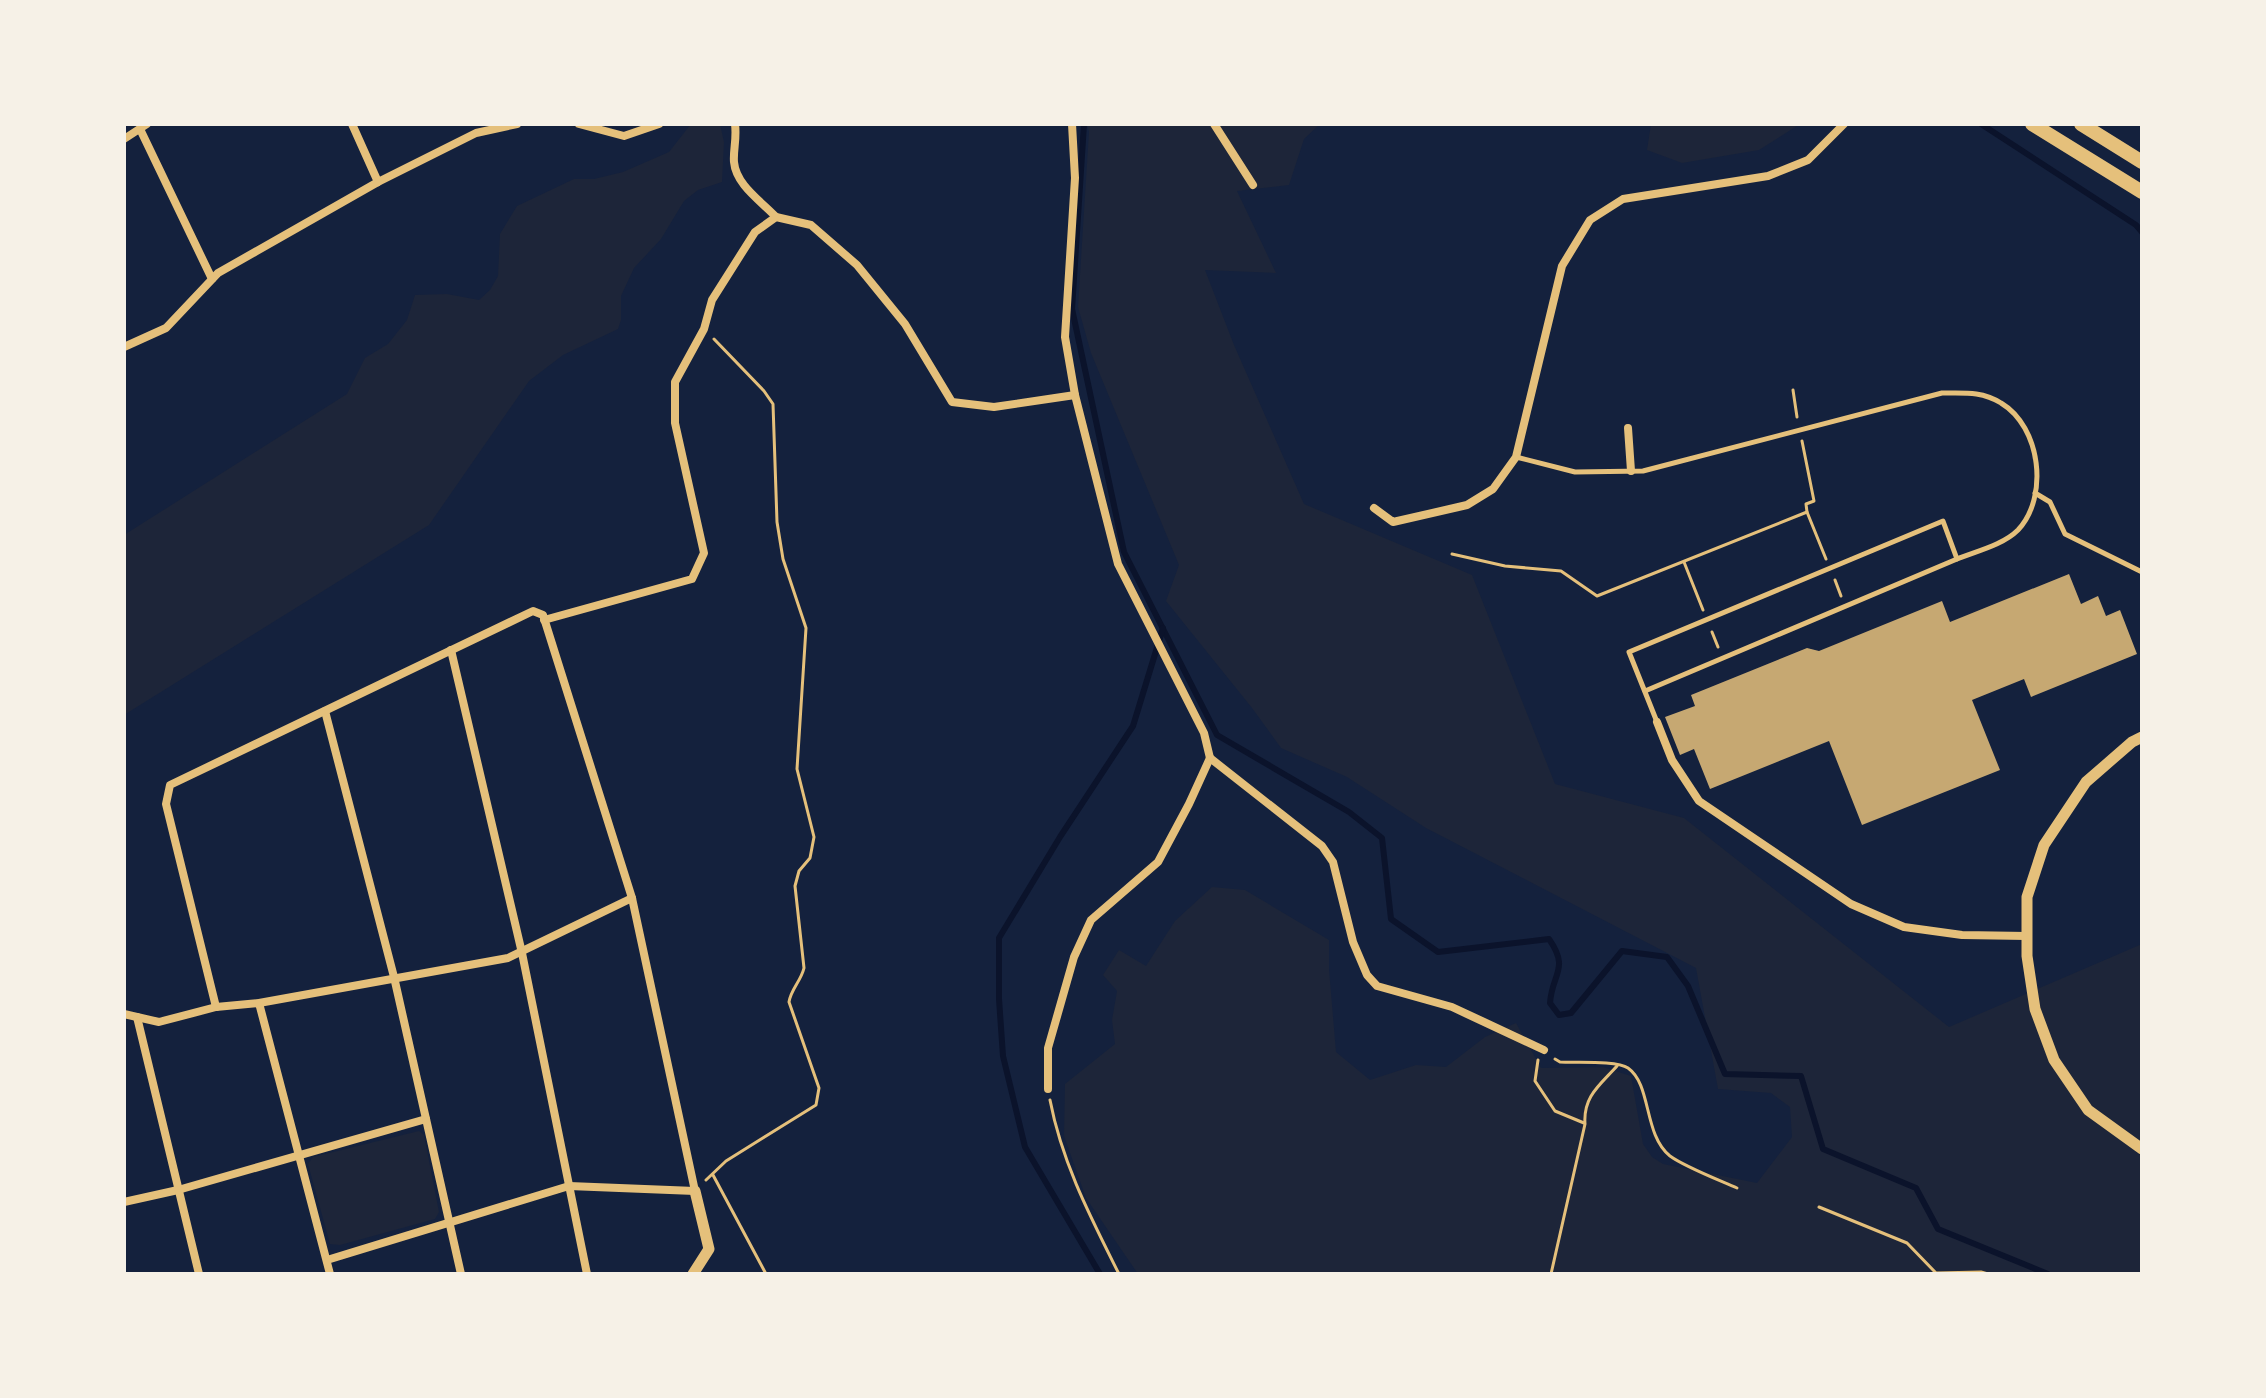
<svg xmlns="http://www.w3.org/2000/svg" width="2266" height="1398" font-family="Signika,sans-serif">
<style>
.green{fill:#1d2539}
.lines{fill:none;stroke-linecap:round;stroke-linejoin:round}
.stream{stroke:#0b132b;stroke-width:6}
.building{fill:#c6a872}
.path{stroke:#e5c07b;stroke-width:3}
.service{stroke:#e5c07b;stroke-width:5}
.minor{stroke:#e5c07b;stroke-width:8}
.tertiary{stroke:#e5c07b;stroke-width:11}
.primary{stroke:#e5c07b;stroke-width:14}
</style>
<rect width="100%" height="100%" fill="#14213d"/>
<!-- green -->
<g class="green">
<path d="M691 124H720L724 142 722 182 698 190 684 201 661 239 634 268 621 296V320L618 329 563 355 529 381 429 525 124 715V535L347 394 365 358 388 344 407 320 415 295 447 294 479 300 490 290 498 276 500 234 517 206 574 179H594L623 172 669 152Z"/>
<path d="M1087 124H1320L1304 139 1289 185 1237 191 1276 273 1205 270 1234 345 1304 504 1472 575 1555 784 1684 818 1949 1027 2142 944V1274H1138L1086 1198 1064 1136 1065 1084 1115 1044 1112 1020 1117 991 1103 975 1119 950 1146 966 1175 921 1212 887 1245 890 1329 940V969L1336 1052 1370 1080 1416 1065 1446 1067 1485 1037 1516 1023 1541 1068 1603 1067 1631 1076 1643 1144 1652 1157 1663 1164 1757 1183 1792 1137 1790 1107 1771 1093 1718 1089 1696 968 1426 828 1347 777 1281 748 1252 708 1166 601 1179 565 1091 353 1078 307 1089 132Z"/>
<path d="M1651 124H1800L1759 150 1682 163 1647 150Z"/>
<path d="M419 1131 424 1135 439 1212 435 1219 340 1245 330 1244 308 1164 313 1157Z"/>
</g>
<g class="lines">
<!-- stream -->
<g class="stream">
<path d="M1084 124 1072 309 1124 552 1217 735 1349 812 1382 838 1391 919 1438 952 1549 939C1570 969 1552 973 1550 1003L1559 1015 1571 1013 1622 951 1667 957 1688 986 1725 1074 1801 1076 1823 1149 1916 1188 1938 1229 2048 1274"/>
<path d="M1981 124 2136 225 2142 232"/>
<path d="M1100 1274 1025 1147 1003 1056 999 999V938L1060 837 1133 726 1163 628"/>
</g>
</g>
<!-- building -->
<path class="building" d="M2069 574 2081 604 2098 596 2106 616 2120 610 2137 654 2031 697 2024 679 1972 700 2000 770 1862 825 1829 741 1710 789 1694 749 1680 755 1665 717 1695 706 1691 695 1807 648 1819 651 1942 601 1950 622Z"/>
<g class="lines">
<!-- path -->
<g class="path">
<path d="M1793 390 1797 417"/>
<path d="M1802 441 1814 501 1806 504 1807 512 1826 559"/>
<path d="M1452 554 1505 566 1561 571 1597 596 1807 512"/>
<path d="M1684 562 1703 610"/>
<path d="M1835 580 1841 596"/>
<path d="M1712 632 1718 647"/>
<path d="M1555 1059 1560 1062C1575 1063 1617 1060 1628 1068 1652 1085 1643 1134 1670 1156 1685 1167 1719 1180 1737 1188"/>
<path d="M1538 1060 1535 1081 1555 1111 1584 1123"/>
<path d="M1050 1100C1062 1163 1091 1218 1119 1274"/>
<path d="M713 1175 766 1274"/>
<path d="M706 1180 726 1161 816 1105 819 1088 789 1002C791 989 801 981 804 968L795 886 799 871 810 858 814 837 797 769 806 628 783 559 777 522 773 404 764 391 714 339"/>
<path d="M1819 1207 1907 1243 1936 1273 1981 1272 1988 1274"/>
<path d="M1551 1274 1585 1124C1583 1096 1600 1085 1617 1066"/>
</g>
<!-- service -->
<g class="service">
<path d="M1516 457 1575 472 1643 471 1942 393C1964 393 1982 391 2001 403 2041 427 2049 497 2018 530 2003 545 1977 551 1957 559L1943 521 1629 652 1657 722"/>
<path d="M2035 493 2050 502 2065 534 2142 572"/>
<path d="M1645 691 1957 559"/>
</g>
<!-- minor -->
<g class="minor">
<path d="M352 124 378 182"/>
<path d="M579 124 624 136 659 124"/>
<path d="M735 124C737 139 733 150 734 162 736 185 761 201 776 217"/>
<path d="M1072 124 1075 178 1065 337 1075 395 1118 564 1204 733 1210 758 1322 846 1333 862 1353 942 1367 975 1377 986 1452 1007 1544 1050"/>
<path d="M1214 124 1253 185"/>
<path d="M140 129 212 279"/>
<path d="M124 139 147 124"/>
<path d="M124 347 166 328 218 273 378 182 476 133 517 124"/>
<path d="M1628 428 1631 471"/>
<path d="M1374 508 1393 522 1467 505 1493 489 1516 457 1562 266 1590 220 1623 199 1768 176 1808 160 1844 124"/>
<path d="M544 620 692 579 704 553 675 423V382L704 329 712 300 755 232 776 217 811 225 857 265 905 324 952 402 994 407 1075 395"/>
<path d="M451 650 522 953 587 1274"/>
<path d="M325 711 394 977 461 1274"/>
<path d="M1657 722 1672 760 1699 801 1851 904 1904 927 1962 935 2027 936"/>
<path d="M259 1003 330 1274"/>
<path d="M216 1007 166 804 170 785 533 611 543 615 632 898 695 1191 569 1186 327 1260"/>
<path d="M124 1014 159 1022 216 1007 259 1003 508 958 632 898"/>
<path d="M137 1017 199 1274"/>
<path d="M1048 1089V1048L1074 957 1091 920 1158 862 1189 804 1210 758"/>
<path d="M124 1202 178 1190 426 1119"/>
</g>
<!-- tertiary -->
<g class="tertiary">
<path d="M2142 737 2132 742 2086 782 2044 845 2027 897V956L2035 1009 2054 1060 2088 1110 2142 1149"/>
<path d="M693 1274 709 1249 695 1191"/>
</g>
<!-- primary -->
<g class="primary">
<path d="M2032 124 2142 192"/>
<path d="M2081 124 2142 162"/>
</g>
</g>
<!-- border -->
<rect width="2266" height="1398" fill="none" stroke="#f6f1e7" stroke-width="252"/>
</svg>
